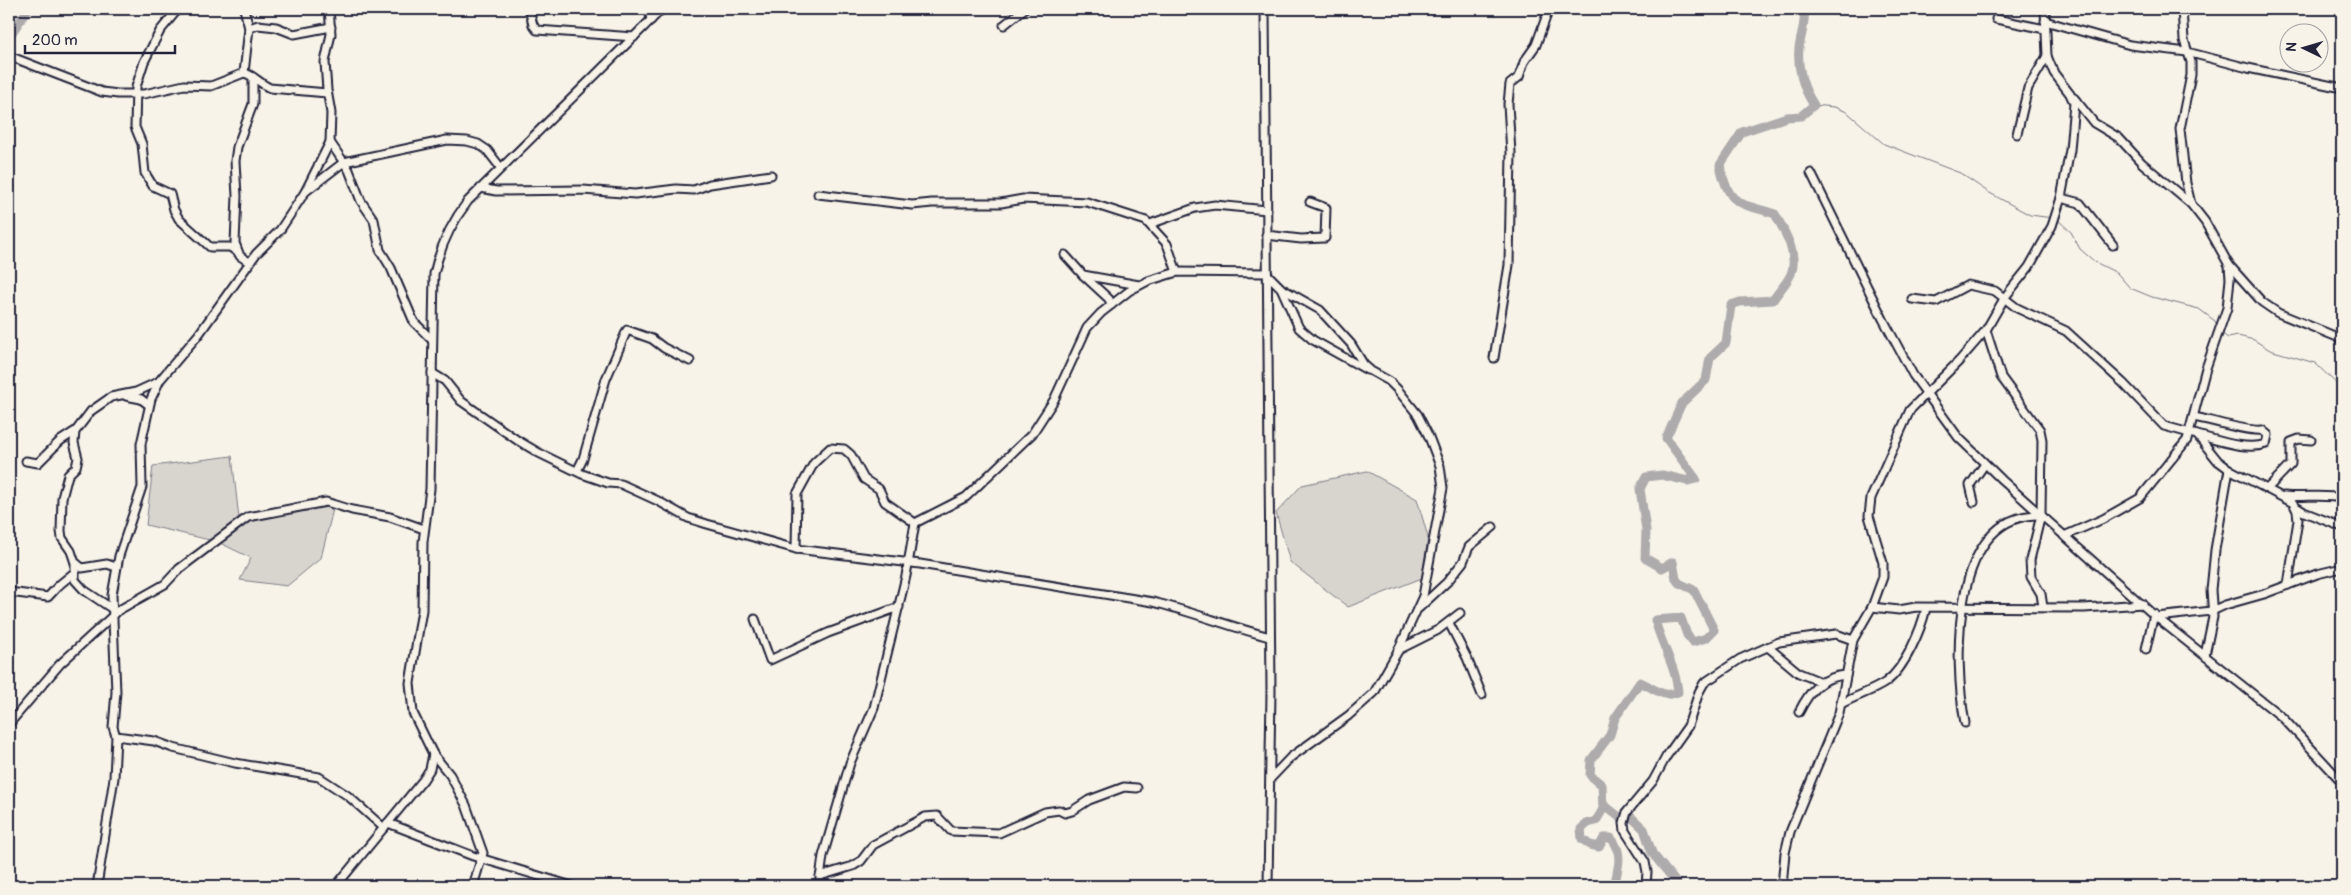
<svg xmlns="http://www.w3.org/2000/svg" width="2351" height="895" font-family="Pangolin,sans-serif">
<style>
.green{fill:#d8d5cf;stroke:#7d7c85}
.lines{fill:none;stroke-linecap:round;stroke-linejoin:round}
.stream{stroke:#76747f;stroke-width:1}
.river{stroke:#aeabad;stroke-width:9}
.minor-casing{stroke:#22223b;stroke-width:11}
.minor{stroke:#f7f3e8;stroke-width:7}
</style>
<rect width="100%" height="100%" fill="#f7f3e8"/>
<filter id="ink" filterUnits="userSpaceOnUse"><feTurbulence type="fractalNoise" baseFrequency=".02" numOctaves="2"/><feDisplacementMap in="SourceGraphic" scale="10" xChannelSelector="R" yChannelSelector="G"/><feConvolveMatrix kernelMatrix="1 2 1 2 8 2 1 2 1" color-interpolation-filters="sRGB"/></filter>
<g filter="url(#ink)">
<!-- green -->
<g class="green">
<path d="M232 456 239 519 304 504 334 505 321 558 287 586 240 580 251 558 218 542 146 525 153 466Z"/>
<path d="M1367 471 1417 499 1428 537 1422 578 1348 607 1290 562 1276 513 1302 485Z"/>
</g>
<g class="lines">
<!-- stream -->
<g class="stream">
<path d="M1814 105 1834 107 1847 112 1884 144 1960 173 1988 192 2030 215 2053 218"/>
<path d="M2058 220 2071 232 2080 249 2095 262 2117 273 2130 288 2152 297 2199 309 2215 321 2218 327"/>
<path d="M2221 333 2228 338 2238 336 2254 340 2270 350 2315 363 2342 389"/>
</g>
<!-- river -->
<g class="river">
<path d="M9 37 28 9"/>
<path d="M1603 804 1623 820 1630 816 1644 829 1652 853 1679 886"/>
<path d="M1614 886C1618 869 1624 852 1611 838H1604L1599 847 1590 845 1582 839 1581 829 1588 823 1596 821 1603 809 1602 785 1590 775 1591 760 1610 735 1615 718 1640 682C1654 688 1663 699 1678 692 1676 667 1661 644 1655 620L1681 618 1687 635 1693 642 1706 638 1714 630 1694 590 1679 583 1676 579 1673 562 1662 568 1645 558 1646 530 1640 489 1646 477 1662 475 1688 481 1696 479 1666 438 1682 403 1706 380 1710 358 1726 343 1731 305 1740 302 1773 300C1778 292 1787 283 1791 274 1799 255 1784 230 1775 214 1738 202 1729 207 1720 165L1742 132 1787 117 1801 116 1814 105C1803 89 1797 68 1799 48 1801 34 1806 23 1804 9"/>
</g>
<!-- minor casing -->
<g class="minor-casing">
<g id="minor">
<path d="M178 9 160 31 144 62 136 87 135 127 142 144 145 173 153 186 170 194 174 210 179 219 210 247H230L237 252"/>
<path d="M244 9 249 28 244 73"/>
<path d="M329 9 331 34 325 62 327 90 331 113 330 142 349 170 361 201 374 220 380 250 391 268 414 322 432 340"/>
<path d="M529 9 533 25 537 30 634 37"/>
<path d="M649 9 651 20"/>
<path d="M1265 9 1271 691 1268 886"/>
<path d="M2045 9 2047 56 2054 73 2070 94 2074 103 2070 150 2061 198 2052 226 2029 267 2005 297 1986 330 2001 377 2040 430 2042 440 2041 515 2156 617 2283 718 2342 782"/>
<path d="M2182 9 2184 40 2191 62V75L2180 129 2186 183 2191 204"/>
<path d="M1996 19 2045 29"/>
<path d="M2045 21 2130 45 2187 52 2248 68 2342 88"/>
<path d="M1004 25 1024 9"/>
<path d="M249 28 258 25 276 27 294 34 331 27"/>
<path d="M9 56 102 92 118 94H144L184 85 211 86 244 73C254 75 260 84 270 88L327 93"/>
<path d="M2074 98 2094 123 2119 138 2142 163 2191 204 2205 222 2229 265 2262 302 2278 313 2342 339"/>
<path d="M2017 134 2028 88 2047 56"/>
<path d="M1811 173 1883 319 1913 375 1958 437 2002 480 2041 515"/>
<path d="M481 188 496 191 583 190 635 194 676 189 694 190 710 184 771 175"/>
<path d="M305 192 330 142"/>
<path d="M818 194 912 205 932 203H1001L1023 199 1087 202 1146 221 1167 244 1177 272"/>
<path d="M2061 198 2080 203 2113 245"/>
<path d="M1150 224 1195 208 1215 205 1267 210"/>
<path d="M1266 235 1301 239 1325 238 1326 208 1310 202"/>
<path d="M1065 255 1083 275 1139 285"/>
<path d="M249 262 240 256 235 243 237 196 235 161 237 147 253 104V77"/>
<path d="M1083 275 1109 299 1111 305"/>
<path d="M1282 290 1299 328 1313 340 1367 370"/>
<path d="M1912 299 1936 302 1968 285 1995 291 2017 308 2066 331 2123 383 2164 426 2197 435 2218 461 2229 469 2293 503 2297 511 2298 520 2288 585"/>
<path d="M1494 358 1509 265 1511 153 1508 104 1510 84 1519 77 1524 62 1536 45 1549 9"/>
<path d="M432 373 445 381 461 401 517 440 539 453 582 474 608 483 621 484 658 501 688 518 707 524 796 549 920 564 1153 602C1193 612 1231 627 1270 637"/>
<path d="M126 396 141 399 149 405"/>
<path d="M2194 417C2211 420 2247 432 2262 430L2268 435 2266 444C2246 451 2217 440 2197 435"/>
<path d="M26 461 38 463 60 441 74 432"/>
<path d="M577 471 583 459 606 379 627 330 652 339 664 348 690 361"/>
<path d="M2267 489 2291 464V442L2299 439 2311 440"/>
<path d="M2284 496C2304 498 2322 494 2342 498"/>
<path d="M1974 502 1970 485 1985 464"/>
<path d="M2296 507 2304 512 2342 527"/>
<path d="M2041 515 2030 560 2031 577 2041 594 2043 607"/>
<path d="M2064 536 2103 519 2140 498 2187 440 2206 368 2227 308 2230 279 2229 265"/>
<path d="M796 549 797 494 814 463 830 448 844 449 851 455 864 479 879 489 885 502 915 523"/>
<path d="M76 563 82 568 107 564 116 567"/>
<path d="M9 592 48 597 59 585 75 572"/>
<path d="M1872 607 1899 610 1916 607 2084 608 2143 604"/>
<path d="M111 608 84 590 75 580V563L71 551 62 538 61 531 62 498 68 475 76 467 78 458 74 443 75 432 91 411 111 397 136 392 158 382"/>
<path d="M1419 608 1447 582 1463 562 1469 547 1493 527"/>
<path d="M2156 617 2212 611 2225 605 2264 594 2317 574 2342 568"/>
<path d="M755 619 770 660 828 633 899 607"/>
<path d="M1449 623 1467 658 1482 695"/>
<path d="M1768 647 1799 673 1821 682"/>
<path d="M2146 649 2154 614"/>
<path d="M1398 650 1438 630 1460 613"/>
<path d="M2205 655 2213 617 2211 590 2215 550 2229 469"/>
<path d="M1841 704C1855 696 1873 691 1886 682 1905 668 1921 630 1926 608"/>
<path d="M1799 712C1810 690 1821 677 1846 675"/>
<path d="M1965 723C1954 663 1949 513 2041 515"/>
<path d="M9 724 60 664 119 610 165 584 179 569 248 517 326 502 352 510 390 517 424 529"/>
<path d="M433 754 450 775 466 805 483 853 473 886"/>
<path d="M388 823 473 856 572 886"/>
<path d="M384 828 348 796 319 777 235 763 173 748 154 741 116 736 113 727 116 692 112 595 119 556 142 487 141 444 151 399 160 380 199 334 256 254 280 230 305 192 344 162 447 140 467 141 478 144 487 150 501 168"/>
<path d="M820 876 853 866 861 861 873 845 925 817 937 816 951 831 999 833 1045 812 1059 810 1065 813 1072 811 1089 800 1124 787 1137 788"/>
<path d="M97 886 114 778 116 736"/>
<path d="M336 886 423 780 430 769 433 754 413 713 410 683 422 610 423 542 430 489 434 274C440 247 451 223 468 201L662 9"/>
<path d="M819 886 823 856 850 763 874 708 906 576 915 523 966 497 1032 434 1054 400 1087 328 1101 313 1129 291 1148 281 1177 272 1266 273 1281 288 1320 310 1351 344 1364 365 1371 371 1389 381 1398 390 1418 415 1429 437 1440 466 1443 488 1423 596 1398 651 1374 693 1348 716 1291 757 1271 778"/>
<path d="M1646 886 1647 872 1645 862 1625 831 1624 823 1627 812 1653 781 1666 757 1688 726 1699 692 1704 683 1740 659 1779 642 1836 634 1853 640"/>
<path d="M1782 886 1785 853 1790 832 1839 713 1853 640 1872 607 1883 577V563L1869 516 1871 498 1910 410 1959 361 1986 330"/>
</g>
</g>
<!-- minor -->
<use href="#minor" class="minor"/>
</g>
</g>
<!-- margin -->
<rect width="2351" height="895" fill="none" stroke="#f7f3e8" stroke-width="30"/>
<rect x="15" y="15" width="2321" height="865" fill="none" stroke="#22223b" stroke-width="2" filter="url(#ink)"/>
<!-- north arrow -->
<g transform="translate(2304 48) rotate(275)"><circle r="24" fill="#f7f3e8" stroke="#a29fa3"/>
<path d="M0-4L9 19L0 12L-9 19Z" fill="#22223b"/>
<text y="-8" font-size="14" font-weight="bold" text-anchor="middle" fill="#22223b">N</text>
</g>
<!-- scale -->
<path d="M25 45v8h150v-8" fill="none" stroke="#22223b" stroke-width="2.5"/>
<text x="32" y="45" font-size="15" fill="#22223b" stroke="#f7f3e8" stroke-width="4" paint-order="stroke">200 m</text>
</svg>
